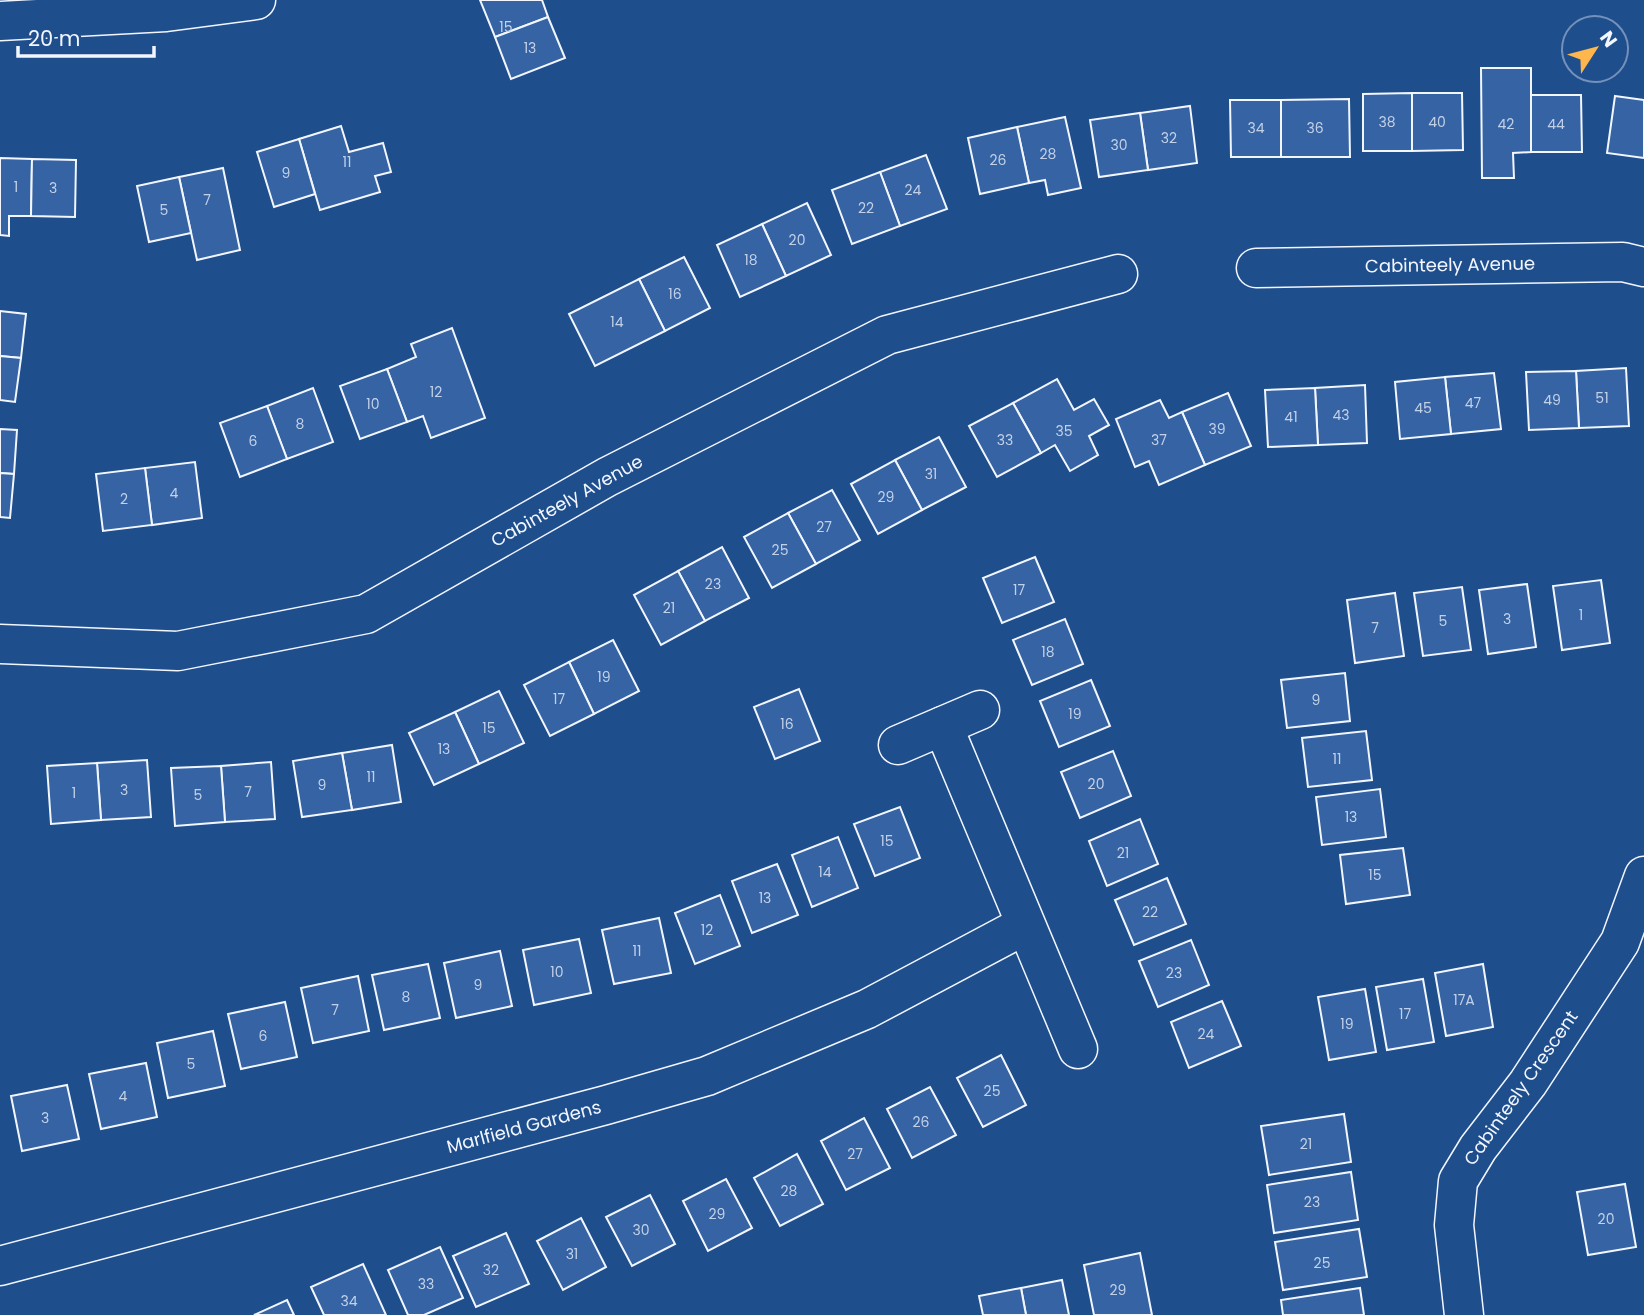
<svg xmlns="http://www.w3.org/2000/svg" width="1644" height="1315" font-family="Poppins,sans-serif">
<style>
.building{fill:#3563a3;stroke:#f2f6ff;stroke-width:2}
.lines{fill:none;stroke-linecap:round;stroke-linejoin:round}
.street-casing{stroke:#f2f6ff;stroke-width:41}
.street{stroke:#1f4e8c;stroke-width:38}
.labels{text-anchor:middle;stroke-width:5;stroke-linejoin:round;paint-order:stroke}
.number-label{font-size:14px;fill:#c3d1e8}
.street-label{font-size:18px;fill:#f2f6ff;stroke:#1f4e8c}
</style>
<rect width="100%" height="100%" fill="#1f4e8c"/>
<!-- building -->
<g class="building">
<path d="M480 0H542L548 17 495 37Z"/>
<path d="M548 17 565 58 511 79 495 37Z"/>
<path d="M1481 68H1531V152L1513 153 1514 178H1482Z"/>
<path d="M1412 93V151H1363V94Z"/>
<path d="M1412 93H1462L1463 150 1412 151Z"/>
<path d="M1531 95H1581L1582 152H1531Z"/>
<path d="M1615 96 1644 100V158L1607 153Z"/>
<path d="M1349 99 1350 157H1281V100Z"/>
<path d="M1230 100H1281V157H1231Z"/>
<path d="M1190 106 1197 163 1148 170 1140 113Z"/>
<path d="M1140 113 1148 170 1099 177 1090 120Z"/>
<path d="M1065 117 1081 188 1048 195 1045 180 1029 183 1017 127Z"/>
<path d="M341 126 349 152 383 143 391 172 375 176 380 192 320 210 299 139Z"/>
<path d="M1017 127 1029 183 980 194 968 138Z"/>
<path d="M299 139 315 194 274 207 257 152Z"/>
<path d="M926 155 947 209 900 226 880 172Z"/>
<path d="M0 158 32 159 31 216H9V236L0 235Z"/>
<path d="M32 159 76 160 75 217 31 216Z"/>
<path d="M223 168 240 250 197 260 179 177Z"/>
<path d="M880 172 900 226 852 244 832 190Z"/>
<path d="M179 177 191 233 149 242 137 186Z"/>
<path d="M807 203 831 255 786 276 762 224Z"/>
<path d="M762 224 786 276 740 297 717 245Z"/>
<path d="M684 257 710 308 665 331 639 279Z"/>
<path d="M639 279 665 331 595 366 569 314Z"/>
<path d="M0 311 26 314 21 358 0 356Z"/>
<path d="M452 328 485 418 431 438 423 416 407 422 387 369 416 357 411 344Z"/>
<path d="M0 356 21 358 15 402 0 400Z"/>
<path d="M1626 368 1629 426 1579 428 1576 371Z"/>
<path d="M387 369 407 422 360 439 340 386Z"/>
<path d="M1576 371 1579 428 1529 430 1526 372Z"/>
<path d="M1494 373 1501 429 1451 434 1445 377Z"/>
<path d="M1445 377 1451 434 1400 439 1395 382Z"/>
<path d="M1057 379 1074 410 1094 399 1109 425 1089 436 1098 455 1070 471 1055 445 1041 453 1013 403Z"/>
<path d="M1365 385 1367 443 1318 445 1315 388Z"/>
<path d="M313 388 333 442 287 459 267 406Z"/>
<path d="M1315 388 1318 445 1268 447 1265 390Z"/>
<path d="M1228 393 1251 446 1205 465 1182 412Z"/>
<path d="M1160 400 1169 418 1182 412 1205 465 1159 485 1149 461 1135 467 1116 419Z"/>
<path d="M1013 403 1041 453 997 477 969 426Z"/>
<path d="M267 406 287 459 240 477 220 423Z"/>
<path d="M0 429 17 430 14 474 0 473Z"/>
<path d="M939 437 966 487 922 510 895 460Z"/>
<path d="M895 460 922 510 878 534 851 484Z"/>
<path d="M195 462 202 518 152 525 145 468Z"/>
<path d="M145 468 152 525 103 531 96 474Z"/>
<path d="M0 473 14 474 10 518 0 517Z"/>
<path d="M832 490 860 540 816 564 788 513Z"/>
<path d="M788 513 816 564 772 588 744 537Z"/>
<path d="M722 547 749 598 705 621 678 571Z"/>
<path d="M1035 557 1054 602 1002 623 983 578Z"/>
<path d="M678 571 705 621 661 645 634 595Z"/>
<path d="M1601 580 1610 643 1562 650 1553 586Z"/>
<path d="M1527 584 1536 647 1488 654 1479 590Z"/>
<path d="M1462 587 1471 650 1423 656 1414 593Z"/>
<path d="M1395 593 1404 656 1355 663 1347 600Z"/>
<path d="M1065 619 1083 664 1032 685 1013 640Z"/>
<path d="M613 640 639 691 594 714 569 662Z"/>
<path d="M569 662 594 714 550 736 524 685Z"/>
<path d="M1345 673 1350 721 1287 728 1281 680Z"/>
<path d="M1091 680 1110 726 1059 747 1040 701Z"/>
<path d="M799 689 820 741 775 759 754 707Z"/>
<path d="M499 691 524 743 479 764 455 712Z"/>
<path d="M455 712 479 764 434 785 409 733Z"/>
<path d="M1366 731 1372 780 1308 787 1302 738Z"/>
<path d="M392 745 401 802 352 810 342 753Z"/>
<path d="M1113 751 1131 796 1080 818 1061 772Z"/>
<path d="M342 753 352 810 302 817 293 761Z"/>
<path d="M147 760 151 817 101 820 97 763Z"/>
<path d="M271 762 275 819 225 822 221 766Z"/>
<path d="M97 763 101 820 51 824 47 766Z"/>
<path d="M221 766 225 822 175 826 171 768Z"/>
<path d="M1380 789 1386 837 1322 845 1316 797Z"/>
<path d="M900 807 920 858 875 876 854 824Z"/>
<path d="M1140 819 1158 864 1107 886 1089 841Z"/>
<path d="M838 837 858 888 812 907 792 855Z"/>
<path d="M1403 848 1410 895 1346 904 1340 855Z"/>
<path d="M777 864 798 915 752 933 732 881Z"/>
<path d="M1167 878 1186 924 1134 945 1115 900Z"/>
<path d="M720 895 740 946 695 964 675 913Z"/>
<path d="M659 918 671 973 614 984 602 930Z"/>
<path d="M579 939 591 993 534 1005 523 950Z"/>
<path d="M1191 940 1209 985 1158 1007 1139 961Z"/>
<path d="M500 951 512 1006 456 1018 444 963Z"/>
<path d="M428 964 440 1018 384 1030 372 975Z"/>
<path d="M1483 964 1493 1027 1446 1036 1435 973Z"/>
<path d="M358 976 369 1031 313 1043 301 988Z"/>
<path d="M1423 979 1434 1042 1387 1050 1376 987Z"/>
<path d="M1365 989 1376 1052 1329 1060 1318 997Z"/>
<path d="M1222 1001 1241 1046 1189 1068 1171 1022Z"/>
<path d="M285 1002 297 1057 241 1069 228 1014Z"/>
<path d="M213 1031 225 1086 168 1098 157 1043Z"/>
<path d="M1001 1055 1026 1105 983 1127 957 1078Z"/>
<path d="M146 1063 157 1117 101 1129 89 1074Z"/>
<path d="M67 1085 79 1139 22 1151 11 1096Z"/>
<path d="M930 1087 956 1135 912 1158 887 1109Z"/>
<path d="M1344 1114 1351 1162 1269 1175 1261 1126Z"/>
<path d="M864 1118 890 1168 846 1190 821 1141Z"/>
<path d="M797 1154 823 1204 780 1226 754 1178Z"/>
<path d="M1351 1172 1358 1220 1274 1233 1267 1185Z"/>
<path d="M726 1179 752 1228 708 1251 683 1201Z"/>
<path d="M1625 1184 1636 1247 1588 1255 1577 1192Z"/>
<path d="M650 1195 675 1244 632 1266 606 1217Z"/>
<path d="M581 1218 606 1267 563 1290 537 1241Z"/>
<path d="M1359 1229 1367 1277 1283 1290 1275 1242Z"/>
<path d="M506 1233 529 1284 476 1307 453 1256Z"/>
<path d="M440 1247 463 1298 424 1315H408L388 1270Z"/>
<path d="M1140 1253 1152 1315H1094L1084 1265Z"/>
<path d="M363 1264 386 1315H324L311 1287Z"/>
<path d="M1062 1280 1069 1315H1026L1021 1288Z"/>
<path d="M1021 1288 1026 1315H983L979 1296Z"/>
<path d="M1360 1288 1364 1315H1283L1281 1300Z"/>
<path d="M287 1300 294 1315H254Z"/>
</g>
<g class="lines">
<!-- street casing -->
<g class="street-casing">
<g id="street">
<path d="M0 21 166 12 256 0"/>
<path d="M1256 268 1623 262 1644 267"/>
<path d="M0 644 178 651 366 614 607 477 887 335 1118 274"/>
<path d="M943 726 1078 1049"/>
<path d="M898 745 980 710"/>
<path d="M0 1266 606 1105 707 1076 867 1009 1025 925"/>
<path d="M1464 1315 1454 1225 1458 1181 1478 1148 1528 1083 1620 942 1644 876"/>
</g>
</g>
<!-- street -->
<use href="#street" class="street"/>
</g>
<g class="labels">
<!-- number labels -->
<g class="number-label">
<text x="506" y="32">15</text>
<text x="530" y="53">13</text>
<text x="1387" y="127">38</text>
<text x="1437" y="127">40</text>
<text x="1506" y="129">42</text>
<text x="1556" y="129">44</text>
<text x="1256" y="133">34</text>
<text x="1315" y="133">36</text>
<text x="1169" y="143">32</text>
<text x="1119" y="150">30</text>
<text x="1048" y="159">28</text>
<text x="998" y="165">26</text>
<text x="347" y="167">11</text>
<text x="286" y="178">9</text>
<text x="16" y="192">1</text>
<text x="53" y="193">3</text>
<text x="913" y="195">24</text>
<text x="207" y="205">7</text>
<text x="866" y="213">22</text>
<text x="164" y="215">5</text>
<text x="797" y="245">20</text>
<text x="751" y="265">18</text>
<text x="675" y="299">16</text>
<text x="617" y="327">14</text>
<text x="436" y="397">12</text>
<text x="1602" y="403">51</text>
<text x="1552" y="405">49</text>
<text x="1473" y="408">47</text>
<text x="373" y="409">10</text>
<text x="1423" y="413">45</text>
<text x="1341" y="420">43</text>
<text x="1291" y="422">41</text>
<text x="300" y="429">8</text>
<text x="1217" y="434">39</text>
<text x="1064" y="436">35</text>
<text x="1005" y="445">33</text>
<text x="1159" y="445">37</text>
<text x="253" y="446">6</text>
<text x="931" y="479">31</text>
<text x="174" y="498">4</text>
<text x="886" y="502">29</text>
<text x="124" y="504">2</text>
<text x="824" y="532">27</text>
<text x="780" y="555">25</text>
<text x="713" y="589">23</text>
<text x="1019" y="595">17</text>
<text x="669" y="613">21</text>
<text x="1581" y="620">1</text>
<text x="1507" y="624">3</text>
<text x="1443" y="626">5</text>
<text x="1375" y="633">7</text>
<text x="1048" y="657">18</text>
<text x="604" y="682">19</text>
<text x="559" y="704">17</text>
<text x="1316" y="705">9</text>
<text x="1075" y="719">19</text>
<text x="787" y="729">16</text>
<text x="489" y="733">15</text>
<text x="444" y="754">13</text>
<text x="1337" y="764">11</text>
<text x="371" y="782">11</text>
<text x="1096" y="789">20</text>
<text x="322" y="790">9</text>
<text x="124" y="795">3</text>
<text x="248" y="797">7</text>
<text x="74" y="798">1</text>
<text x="198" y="800">5</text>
<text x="1351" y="822">13</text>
<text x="887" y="846">15</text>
<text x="1123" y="858">21</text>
<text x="825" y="877">14</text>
<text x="1375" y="880">15</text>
<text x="765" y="903">13</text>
<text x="1150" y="917">22</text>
<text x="707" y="935">12</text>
<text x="637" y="956">11</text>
<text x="557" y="977">10</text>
<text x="1174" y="978">23</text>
<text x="478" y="990">9</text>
<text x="406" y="1002">8</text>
<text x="1464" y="1005">17A</text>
<text x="335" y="1015">7</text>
<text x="1405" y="1019">17</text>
<text x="1347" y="1029">19</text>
<text x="1206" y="1039">24</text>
<text x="263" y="1041">6</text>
<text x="191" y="1069">5</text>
<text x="992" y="1096">25</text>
<text x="123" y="1101">4</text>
<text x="45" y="1123">3</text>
<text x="921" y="1127">26</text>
<text x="1306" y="1149">21</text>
<text x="855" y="1159">27</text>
<text x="789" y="1196">28</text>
<text x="1312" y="1207">23</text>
<text x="717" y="1219">29</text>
<text x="1606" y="1224">20</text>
<text x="641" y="1235">30</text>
<text x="572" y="1259">31</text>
<text x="1322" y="1268">25</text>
<text x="491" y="1275">32</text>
<text x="426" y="1289">33</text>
<text x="1118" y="1295">29</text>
<text x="349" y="1306">34</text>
</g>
<!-- street labels -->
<g class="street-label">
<text transform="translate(1450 265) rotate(-1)" y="6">Cabinteely Avenue</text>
<text transform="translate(567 501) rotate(-29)" y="6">Cabinteely Avenue</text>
<text transform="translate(1521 1088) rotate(-55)" y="6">Cabinteely Crescent</text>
<text transform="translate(524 1127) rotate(-15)" y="6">Marlfield Gardens</text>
</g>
</g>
<!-- north arrow -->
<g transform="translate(1595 49) rotate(54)"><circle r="33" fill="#1f4e8c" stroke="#7391ba" stroke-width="2"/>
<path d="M0-5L12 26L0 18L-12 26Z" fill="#ffb74d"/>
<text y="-10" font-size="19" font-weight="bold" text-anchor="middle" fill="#f2f6ff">N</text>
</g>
<!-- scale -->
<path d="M18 46v10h136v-10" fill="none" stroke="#f2f6ff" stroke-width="3.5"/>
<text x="28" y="46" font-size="21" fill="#f2f6ff" stroke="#1f4e8c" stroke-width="5" paint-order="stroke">20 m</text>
</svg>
